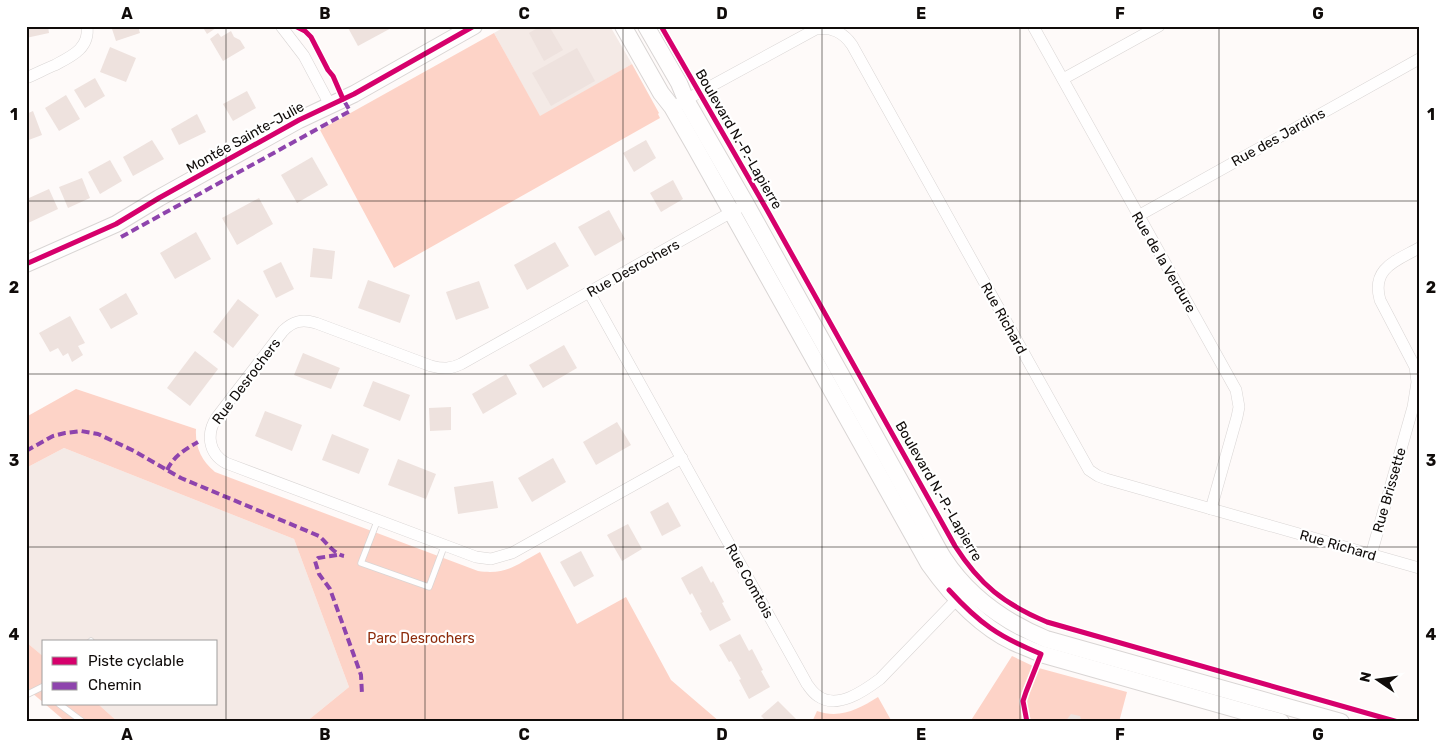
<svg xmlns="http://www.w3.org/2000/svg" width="1445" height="748" font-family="Rubik,sans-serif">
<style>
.built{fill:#f4eae6}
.green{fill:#fdd3c7}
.building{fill:#eee2de}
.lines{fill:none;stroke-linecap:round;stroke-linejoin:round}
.lane-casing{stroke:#d9d5d4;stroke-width:7}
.street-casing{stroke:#d9d5d4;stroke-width:12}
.secondary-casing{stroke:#d9d5d4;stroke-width:18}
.lane{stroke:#fffefe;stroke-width:5.5}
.street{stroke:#fffefe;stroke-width:11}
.secondary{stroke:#fffefe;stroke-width:16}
.quiet{stroke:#8e44ad;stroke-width:4;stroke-dasharray:8 4;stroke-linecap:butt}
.cycleway-casing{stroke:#fff;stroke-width:8}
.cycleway{stroke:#d6006c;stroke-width:5}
.grid{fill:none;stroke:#100c0a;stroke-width:1;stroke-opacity:0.55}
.labels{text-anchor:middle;stroke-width:4.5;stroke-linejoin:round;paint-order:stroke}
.street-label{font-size:14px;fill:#100c0a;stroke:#fff}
.park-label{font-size:14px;fill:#8d2b0b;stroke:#fff}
.neatline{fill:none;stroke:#100c0a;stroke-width:2}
.grid-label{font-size:16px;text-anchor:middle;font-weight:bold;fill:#100c0a}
</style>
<rect width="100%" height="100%" fill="#fefaf9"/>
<!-- built -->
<g class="built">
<path d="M506 26H610L632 64 540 117 494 33Z"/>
<path d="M64 448 294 539 349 687 306 722H118L98 704H216V642H44V657L26 642V468Z"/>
</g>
<!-- green -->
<g class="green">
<path d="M494 33 540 116 632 64 659 113 658 114 660 118 394 268 320 130Z"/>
<path d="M76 389 196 429C195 447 201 460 215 472L478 571C507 575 516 565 540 552L577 624 626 597 671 680 720 722H306L349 687 294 539 64 448 26 468V417Z"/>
<path d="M26 642 44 657V703L26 688Z"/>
<path d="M1012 656 1035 667 1127 692 1119 722H970Z"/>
<path d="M878 697 892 722H812L817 711C840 719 859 709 878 697Z"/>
<path d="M45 704H98L118 722H66Z"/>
</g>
<!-- building -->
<g class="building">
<path d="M26 26H48L49 33 26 38Z"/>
<path d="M111 26H138L140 33 116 41Z"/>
<path d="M202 26H219L207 34Z"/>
<path d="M347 26H395L358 46Z"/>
<path d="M541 26H549L563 50 544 61 529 33Z"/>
<path d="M231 31 234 37 240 40 245 48 223 61 210 39 218 33 221 37Z"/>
<path d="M110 47 136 58 126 82 100 72Z"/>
<path d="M577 48 595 81 551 106 532 73Z"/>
<path d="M95 78 105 96 85 108 74 90Z"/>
<path d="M247 91 256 108 233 121 223 104Z"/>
<path d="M66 95 80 119 59 131 45 108Z"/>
<path d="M33 111 42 135 26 141V114Z"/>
<path d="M197 114 206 132 179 145 171 129Z"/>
<path d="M152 140 164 159 133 176 123 157Z"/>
<path d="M646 140 656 158 634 172 623 153Z"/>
<path d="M312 157 328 185 297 203 281 175Z"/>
<path d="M110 160 122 181 100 194 88 172Z"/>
<path d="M82 178 90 198 68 208 59 187Z"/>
<path d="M673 180 683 199 661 212 650 193Z"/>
<path d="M49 189 58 209 26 224V193L29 198Z"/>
<path d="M259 198 273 224 237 245 222 218Z"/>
<path d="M609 210 625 239 595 256 578 227Z"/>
<path d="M196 232 211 259 175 279 160 253Z"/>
<path d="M555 242 569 266 527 290 514 265Z"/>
<path d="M313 248 335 251 332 279 310 277Z"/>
<path d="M281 262 294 289 276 298 263 271Z"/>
<path d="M368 280 410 295 400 323 358 308Z"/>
<path d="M479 281 489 308 456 320 446 292Z"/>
<path d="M126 293 138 314 111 329 99 309Z"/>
<path d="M238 299 259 315 233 348 213 332Z"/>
<path d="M70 316 85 343 78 346 83 355 72 362 68 353 63 356 58 348 50 352 39 333Z"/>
<path d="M564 345 577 368 543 388 529 365Z"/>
<path d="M195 351 218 369 190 406 167 388Z"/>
<path d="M303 353 340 368 331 389 294 375Z"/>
<path d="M506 374 517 394 483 414 472 394Z"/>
<path d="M373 381 410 395 400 421 363 406Z"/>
<path d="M451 407V430L430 431 429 408Z"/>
<path d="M265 411 302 425 292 451 255 436Z"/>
<path d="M617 422 631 445 596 465 583 442Z"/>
<path d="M332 434 369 449 359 474 322 460Z"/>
<path d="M553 458 566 482 532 502 518 478Z"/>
<path d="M398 459 436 474 426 499 388 485Z"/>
<path d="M493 481 498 508 458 514 454 487Z"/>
<path d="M668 502 681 526 662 536 650 512Z"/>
<path d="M628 524 642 549 622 561 607 535Z"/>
<path d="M581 551 594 576 574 587 560 562Z"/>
<path d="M702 566 711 583 713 581 724 602 722 603 731 620 710 631 700 613 702 612 692 593 690 595 681 578Z"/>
<path d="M740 634 749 651 752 649 763 670 761 671 770 687 749 699 739 680 741 679 731 661 729 662 719 645Z"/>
<path d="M778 701 797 720 795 722H767L761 716Z"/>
<path d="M1071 714 1080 716 1082 722H1065Z"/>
</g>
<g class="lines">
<!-- lane casing -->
<g class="lane-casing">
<g id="lane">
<path d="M378 519 361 563 429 587 445 544"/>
<path d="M90 642 91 641"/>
<path d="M26 695 44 686"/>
<path d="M59 704 83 722"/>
</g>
</g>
<!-- street casing -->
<g class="street-casing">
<g id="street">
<path d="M281 26 304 56 330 105"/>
<path d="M1033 26 1236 390 1239 407 1237 417 1211 509"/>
<path d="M26 78C36 74 45 69 55 65 72 56 90 48 87 26"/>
<path d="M1063 79 1159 26"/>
<path d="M680 103 816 29C832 27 843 32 852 45L1089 470 1098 476 1106 479 1419 568"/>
<path d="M1138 216 1419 59"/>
<path d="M589 292 807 684C810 688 813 693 818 696 837 710 864 691 880 679L961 595"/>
<path d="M682 458 512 553 491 559 476 557 226 463C208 453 206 433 217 417L283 331C293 321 302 319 316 323L431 366C443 369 451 369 461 364L737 209"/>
<path d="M1371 555 1413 407 1417 382 1415 367 1380 300C1371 268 1396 261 1419 248"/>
</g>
</g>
<!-- secondary casing -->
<g class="secondary-casing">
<g id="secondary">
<path d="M623 26 661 93 672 107 695 147 929 564C951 595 978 625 1013 642 1022 646 1032 650 1041 654L1281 722"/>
<path d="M646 26 679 83 686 100 746 204 927 529C933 539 938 550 944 559 969 597 1005 622 1046 639L1341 722"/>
<path d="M26 264 116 224 159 198 299 120 354 94 474 26"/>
</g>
</g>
<!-- lane -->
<use href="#lane" class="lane"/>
<!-- street -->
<use href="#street" class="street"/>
<!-- secondary -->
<use href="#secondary" class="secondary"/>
<!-- quiet -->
<g class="quiet">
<path d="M121 237 350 111 343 99"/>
<path d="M26 451 53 436 65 433 81 431 98 434 134 451 181 478 319 536C327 543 334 554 344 556"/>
<path d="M167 470C174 456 184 450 198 442"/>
<path d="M337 555 318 558 315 561 319 574 330 589 361 675 362 694"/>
</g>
<!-- cycleway casing -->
<g class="cycleway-casing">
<g id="cycleway">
<path d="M295 26 305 31 311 37 328 70 333 76 343 99"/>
<path d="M661 26 767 210 955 546C980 585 1004 604 1047 622L1398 722"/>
<path d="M26 264 116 224 159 198 299 120 354 94 474 26"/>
<path d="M949 590C979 623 999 637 1041 654L1026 692 1023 701 1027 722"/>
</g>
</g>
<!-- cycleway -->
<use href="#cycleway" class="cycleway"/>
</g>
<!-- grid -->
<path class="grid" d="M226 26V722M425 26V722M623 26V722M822 26V722M1020 26V722M1219 26V722M26 201H1419M26 374H1419M26 547H1419"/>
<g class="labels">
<!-- street labels -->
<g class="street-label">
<text transform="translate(245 137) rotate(-29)" y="5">Montée Sainte-Julie</text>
<text transform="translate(1278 137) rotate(-29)" y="5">Rue des Jardins</text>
<text transform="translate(739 139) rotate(60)" y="5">Boulevard N.-P.-Lapierre</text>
<text transform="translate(1164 262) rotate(60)" y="5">Rue de la Verdure</text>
<text transform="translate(633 268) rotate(-29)" y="5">Rue Desrochers</text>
<text transform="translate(1004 318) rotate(61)" y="5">Rue Richard</text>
<text transform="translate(246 381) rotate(-53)" y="5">Rue Desrochers</text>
<text transform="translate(1389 490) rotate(-74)" y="5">Rue Brissette</text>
<text transform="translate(939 491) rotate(60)" y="5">Boulevard N.-P.-Lapierre</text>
<text transform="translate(1338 545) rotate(16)" y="5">Rue Richard</text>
<text transform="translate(750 581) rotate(61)" y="5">Rue Comtois</text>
</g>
<!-- park labels -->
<g class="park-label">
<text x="421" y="643">Parc Desrochers</text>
</g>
</g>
<!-- border -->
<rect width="1445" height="748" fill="none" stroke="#ffffff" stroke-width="55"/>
<!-- legend -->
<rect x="42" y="640" width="175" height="65" fill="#ffffff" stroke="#9f9e9d"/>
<rect x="52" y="657" width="25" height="8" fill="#d6006c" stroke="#9f9e9d"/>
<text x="88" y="666" font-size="15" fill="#100c0a">Piste cyclable</text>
<rect x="52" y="682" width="25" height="8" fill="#8e44ad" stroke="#9f9e9d"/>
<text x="88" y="690" font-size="15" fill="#100c0a">Chemin</text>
<!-- north arrow -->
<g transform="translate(1378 680) rotate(283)" stroke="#ffffff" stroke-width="4" paint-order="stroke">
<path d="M0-4L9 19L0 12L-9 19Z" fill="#100c0a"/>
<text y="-8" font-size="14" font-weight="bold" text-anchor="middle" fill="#100c0a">N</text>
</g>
<rect x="28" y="28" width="1390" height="692" class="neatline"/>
<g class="grid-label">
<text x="127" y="19">A</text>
<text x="325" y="19">B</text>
<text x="524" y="19">C</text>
<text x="722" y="19">D</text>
<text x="921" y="19">E</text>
<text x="1120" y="19">F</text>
<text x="1318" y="19">G</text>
<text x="14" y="120">1</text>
<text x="1431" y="120">1</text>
<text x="14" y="293">2</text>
<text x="1431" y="293">2</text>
<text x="14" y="466">3</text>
<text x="1431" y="466">3</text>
<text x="14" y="640">4</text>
<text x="1431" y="640">4</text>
<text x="127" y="740">A</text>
<text x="325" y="740">B</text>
<text x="524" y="740">C</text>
<text x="722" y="740">D</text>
<text x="921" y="740">E</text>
<text x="1120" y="740">F</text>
<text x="1318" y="740">G</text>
</g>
</svg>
